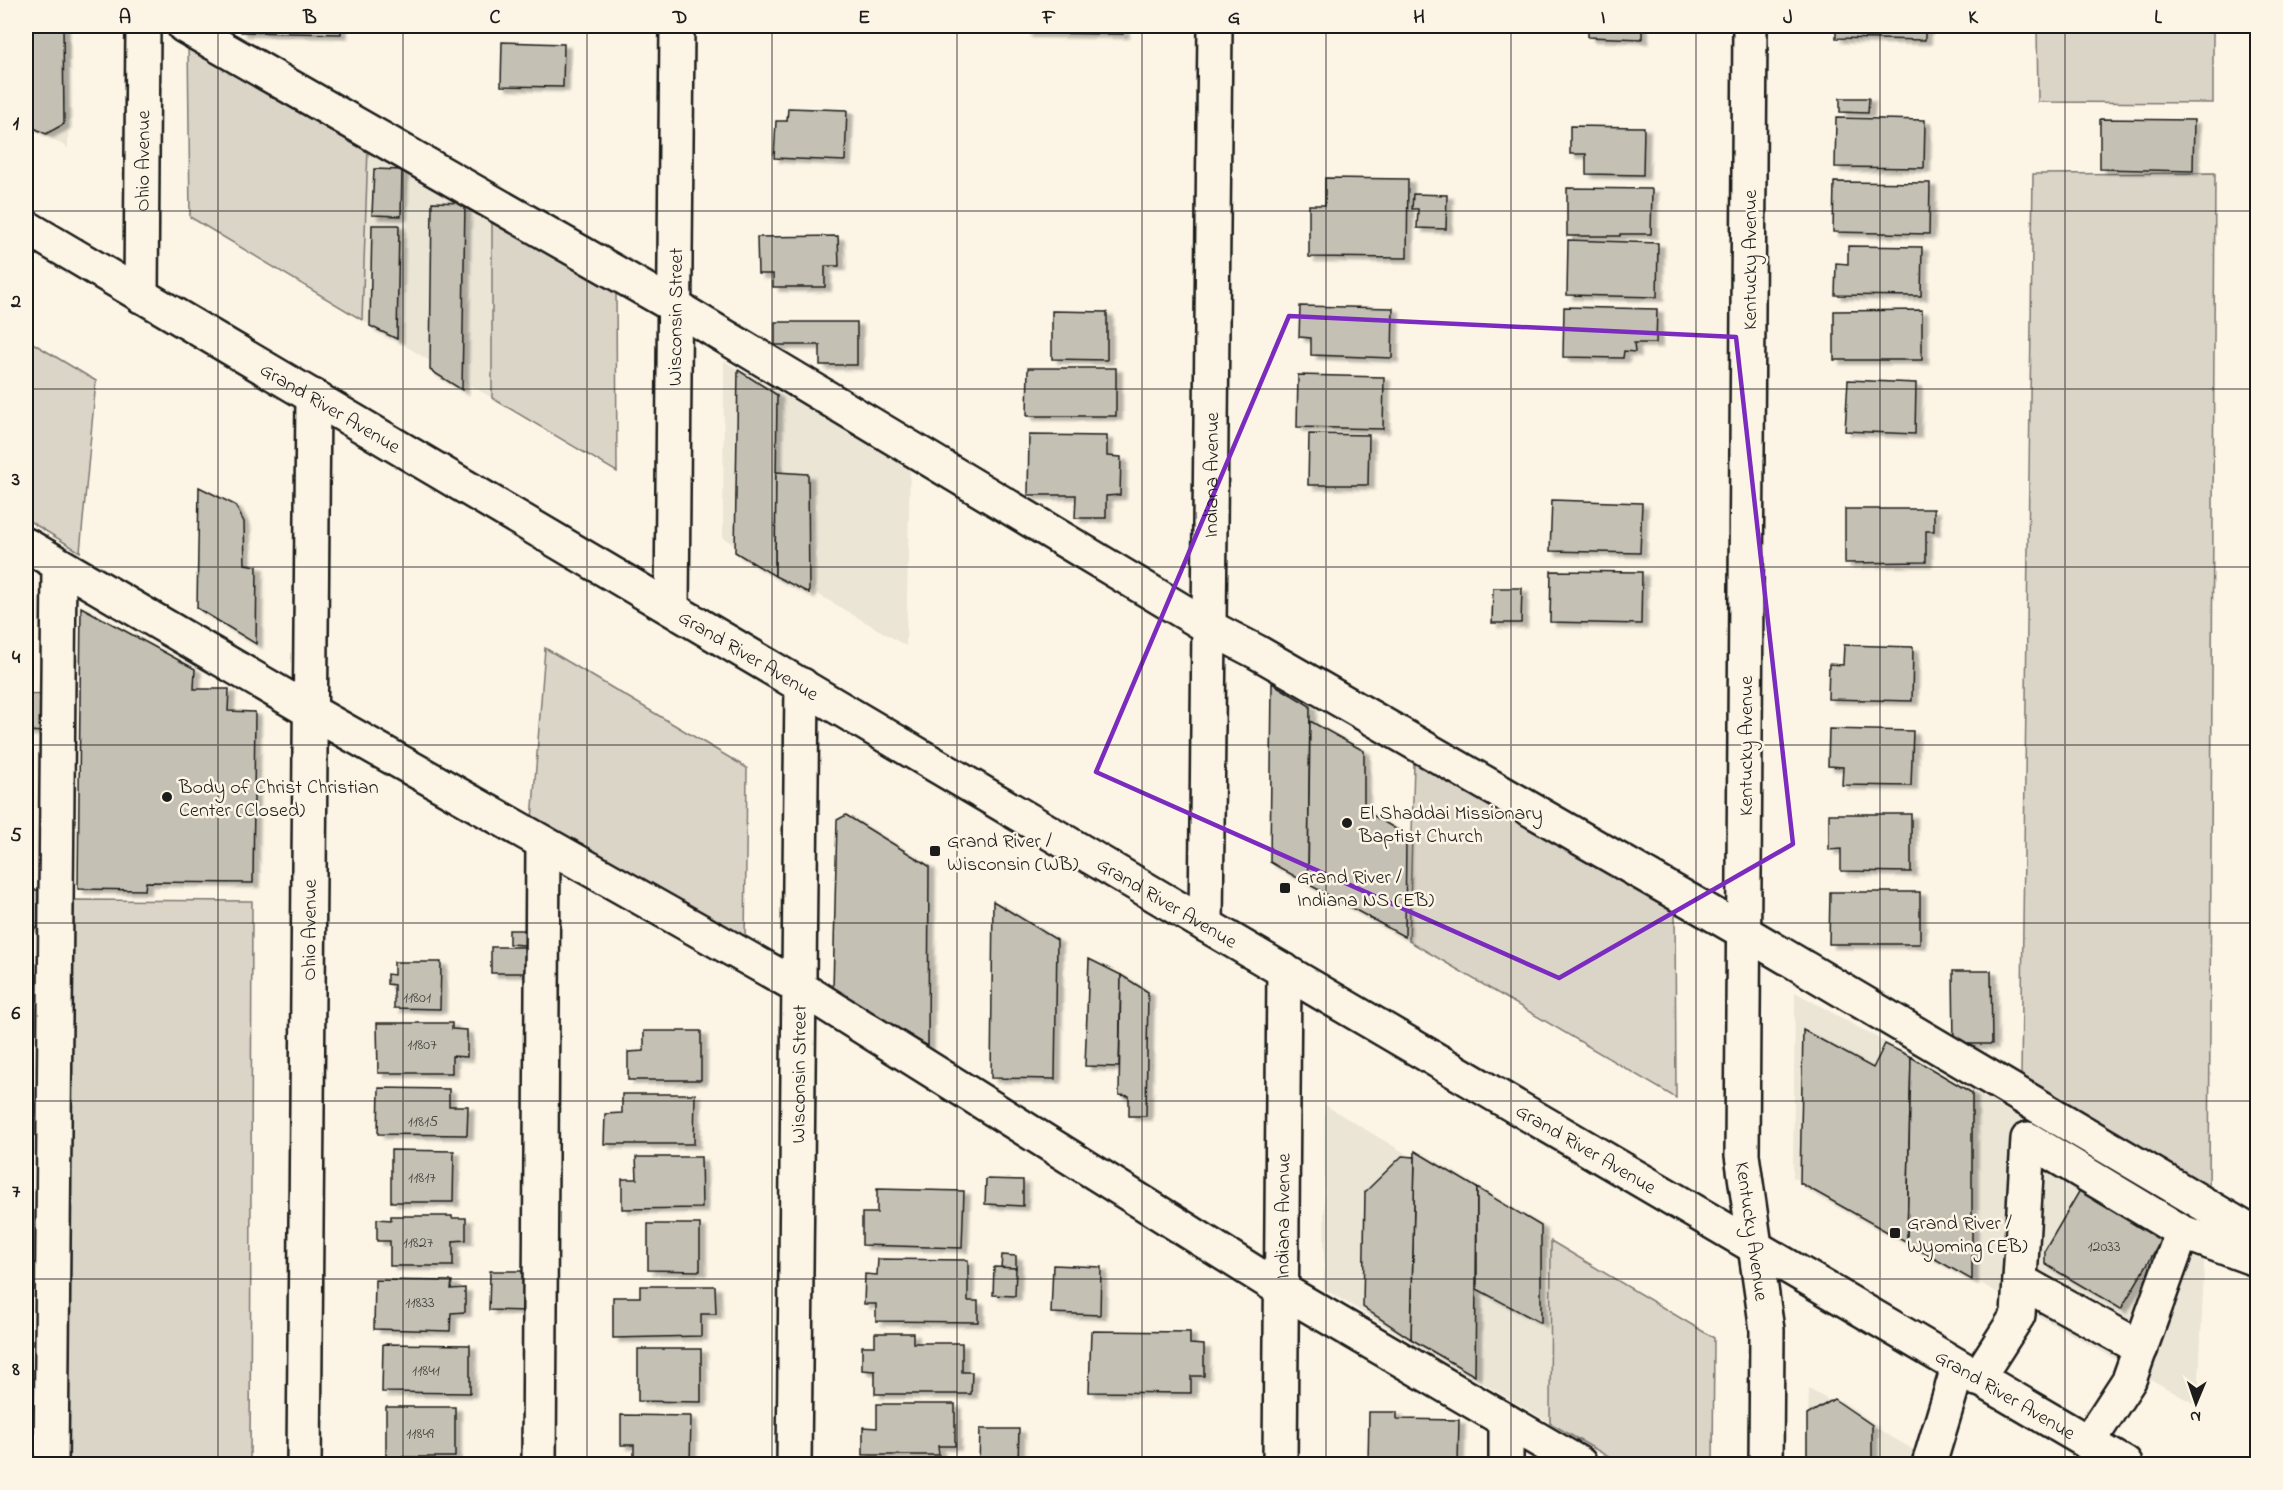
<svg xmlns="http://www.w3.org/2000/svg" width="2283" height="1490" font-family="'Indie Flower',sans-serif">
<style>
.built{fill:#ebe5d6}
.green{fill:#dbd5c8;stroke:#7c7872;stroke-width:1.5}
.building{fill:#c4c0b3;stroke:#1c1c1c;stroke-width:1.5;filter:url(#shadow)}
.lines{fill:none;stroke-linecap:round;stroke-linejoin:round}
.minor-casing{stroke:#1c1c1c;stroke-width:38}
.major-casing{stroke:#1c1c1c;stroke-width:38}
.minor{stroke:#fcf5e5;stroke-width:33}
.major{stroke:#fcf5e5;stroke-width:33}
.marked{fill:none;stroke:#7b2cbf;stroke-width:4.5;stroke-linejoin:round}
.grid{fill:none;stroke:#1c1c1c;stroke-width:1.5;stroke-opacity:0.55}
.poi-dot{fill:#1c1c1c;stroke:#fcf5e5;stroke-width:2}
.labels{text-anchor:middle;stroke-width:5;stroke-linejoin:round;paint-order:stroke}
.number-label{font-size:16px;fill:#464542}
.street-label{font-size:20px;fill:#1c1c1c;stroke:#fcf5e5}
.poi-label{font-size:20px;fill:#1c1c1c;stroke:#fcf5e5;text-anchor:start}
.neatline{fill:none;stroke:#1c1c1c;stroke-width:2}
.grid-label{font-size:20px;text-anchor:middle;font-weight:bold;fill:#1c1c1c}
</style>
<defs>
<filter id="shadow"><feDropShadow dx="6" dy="4" stdDeviation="1.5" flood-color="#0004"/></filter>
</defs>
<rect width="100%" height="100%" fill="#fcf5e5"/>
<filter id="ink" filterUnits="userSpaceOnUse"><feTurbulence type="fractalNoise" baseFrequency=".0167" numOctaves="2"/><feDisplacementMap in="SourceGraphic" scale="12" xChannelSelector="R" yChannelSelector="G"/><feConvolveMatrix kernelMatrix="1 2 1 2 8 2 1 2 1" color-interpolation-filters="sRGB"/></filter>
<g filter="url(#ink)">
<!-- built -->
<g class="built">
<path d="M26 26H70L68 148 26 123Z"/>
<path d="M368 148 492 220V398L362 320Z"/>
<path d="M724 361 910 467 906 646 723 538Z"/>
<path d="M1795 992 2206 1221 2198 1406 1793 1177Z"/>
<path d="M1325 1105 1551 1241 1550 1423 1324 1289Z"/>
<path d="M1809 1389 1938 1464H1806Z"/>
</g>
<!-- green -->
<g class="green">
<path d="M2037 26H2213V103L2038 102Z"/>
<path d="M188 39 368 148 362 320 190 217Z"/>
<path d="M2215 173 2209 1191 2021 1076 2033 174Z"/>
<path d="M492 220 616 289 617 472 492 398Z"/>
<path d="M26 339 96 381 80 552 26 519Z"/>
<path d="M545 648 747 768 745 943 532 820Z"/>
<path d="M1414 763 1675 909 1676 1098 1409 941Z"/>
<path d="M70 900 252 901 250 1464H68Z"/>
<path d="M1551 1241 1714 1338 1713 1464H1621L1550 1423Z"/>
</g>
<!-- building -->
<g class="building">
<path d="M26 26H63L64 124 46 134 26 124Z"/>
<path d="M241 26H341V34L241 32Z"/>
<path d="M1026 26H1123V34L1026 33Z"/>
<path d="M1588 26H1642V39L1588 37Z"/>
<path d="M1836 26H1925V40L1836 38Z"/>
<path d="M502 42 564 44 563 87 501 86Z"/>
<path d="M1840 98H1869L1868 113 1840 112Z"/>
<path d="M788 108 847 110 845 161 774 158 776 121H787Z"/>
<path d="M1836 118 1925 120 1924 168 1835 167Z"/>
<path d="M2100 119 2194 120 2193 171 2100 169Z"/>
<path d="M1570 126 1644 127 1643 175 1586 174V154H1570Z"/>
<path d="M374 169 402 170 401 216 372 215Z"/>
<path d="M1325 178 1408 179 1407 258 1309 257V205H1325Z"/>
<path d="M1834 182 1930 183 1929 234 1833 232Z"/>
<path d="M1567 188 1652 189 1651 234H1620V236H1567Z"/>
<path d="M1413 194 1447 195 1446 229 1417 228 1418 209H1412Z"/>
<path d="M432 202 465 203 462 390 430 370Z"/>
<path d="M372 225H399L397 339 370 326Z"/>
<path d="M838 236 839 266H825V287H773V274H758L757 237Z"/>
<path d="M1568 240 1658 243 1657 297 1567 295Z"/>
<path d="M1848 246 1922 247 1921 296 1835 295 1836 263 1848 264Z"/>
<path d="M1300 306 1393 308 1392 358 1311 355V338L1299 337Z"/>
<path d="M1564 307 1657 309 1656 343H1634L1635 352 1624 351 1623 358 1563 357Z"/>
<path d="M1922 310V360H1834V311Z"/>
<path d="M1052 311 1107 312V360L1052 359Z"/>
<path d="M775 322H857V365H820V345H775Z"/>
<path d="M1028 368H1116V416H1027Z"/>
<path d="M738 370 777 395 775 576 735 552Z"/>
<path d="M1298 375 1384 377 1383 429 1297 427Z"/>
<path d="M1848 380 1916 383 1915 434 1845 431Z"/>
<path d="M1309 434 1369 435 1368 485H1308Z"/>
<path d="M1029 435 1107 436V456L1121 457 1120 495 1106 496V518H1075L1076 495H1028Z"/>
<path d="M776 472 808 474 809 593 775 576Z"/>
<path d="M199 487 235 505 244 522 245 564 257 566 256 644 197 608Z"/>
<path d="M1552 500 1642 503 1640 553 1550 551Z"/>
<path d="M1845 509H1934V531H1926V562L1845 563Z"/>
<path d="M1551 571 1642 572 1641 624 1550 622Z"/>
<path d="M1493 588H1522L1521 623H1492Z"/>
<path d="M81 607 195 669 194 689H229L228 711 255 712 253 883 146 882 145 890 78 889Z"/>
<path d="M1844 645 1913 647 1912 701 1828 699 1829 664 1843 665Z"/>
<path d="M1272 683 1310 706 1308 884 1270 862Z"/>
<path d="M26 694H47L46 732 26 731Z"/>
<path d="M1310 721 1364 751V810L1406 835 1405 937 1308 884Z"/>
<path d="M1829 729 1913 731 1911 786 1842 785 1843 767 1828 766Z"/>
<path d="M1829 814H1911V872L1841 871V849L1829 850Z"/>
<path d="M846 815 929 866 928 1046 833 990 837 820Z"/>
<path d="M26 890H47L46 928H26Z"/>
<path d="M1830 892H1920V944H1829Z"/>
<path d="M993 901 1057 940 1055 1079 991 1078Z"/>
<path d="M509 930H526L525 945 509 944Z"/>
<path d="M491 947H534L533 973H491Z"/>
<path d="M1089 959 1121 975 1119 1067 1085 1066Z"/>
<path d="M394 962H441L440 1009 394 1008V985L387 984V974L394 975Z"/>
<path d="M1953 971H1991L1992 1044H1954Z"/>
<path d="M1121 975 1148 992 1146 1116H1129V1096L1119 1095Z"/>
<path d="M377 1023H452V1029L467 1030V1057L452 1056V1073H378Z"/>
<path d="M1803 1030 1873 1068 1885 1044 1911 1057 1907 1243 1800 1183Z"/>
<path d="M644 1031H701V1080H628V1052L644 1051Z"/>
<path d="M1911 1057 1972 1093V1280L1907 1243Z"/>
<path d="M379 1088 449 1089V1106H468L467 1135 378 1134Z"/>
<path d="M622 1094H695L694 1144H604L605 1114 622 1113Z"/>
<path d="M391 1150 454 1151 453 1202H391Z"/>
<path d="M1415 1151 1477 1188 1475 1376 1411 1339Z"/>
<path d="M1402 1156 1415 1157 1411 1339 1363 1307 1365 1192Z"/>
<path d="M636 1157H701L702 1208 622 1209V1179H637Z"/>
<path d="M986 1179 1023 1180V1206L985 1204Z"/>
<path d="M1477 1188 1541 1226V1323L1477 1289Z"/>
<path d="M877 1189 964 1191 962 1248 862 1245V1213H877Z"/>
<path d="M2080 1190 2162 1239 2121 1309 2045 1264V1250Z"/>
<path d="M391 1216H452V1218H466V1240L453 1241V1266H390V1241H377V1219L391 1220Z"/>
<path d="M648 1224H700V1271L648 1270Z"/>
<path d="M1002 1255 1016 1256V1268H1001Z"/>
<path d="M878 1259 968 1260V1301H978V1322L876 1321V1304H864L865 1274 877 1275Z"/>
<path d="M1053 1265 1101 1267 1100 1315 1051 1313Z"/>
<path d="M994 1267 1016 1268 1015 1296 993 1295Z"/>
<path d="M490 1271H528L527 1311 489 1310Z"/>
<path d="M375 1280 452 1281 451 1289 465 1288V1312L451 1313 450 1331 374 1329Z"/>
<path d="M640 1286H715L716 1314H701V1336L613 1338V1297H640Z"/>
<path d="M1091 1331 1190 1332V1344L1204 1345V1376H1191V1393L1089 1392Z"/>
<path d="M875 1333H913V1343H962V1372H972L971 1394H875V1371L862 1370V1346H875Z"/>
<path d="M383 1344 470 1345V1393L382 1392Z"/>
<path d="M638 1349H701V1402L638 1401Z"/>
<path d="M1834 1399 1872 1425V1464H1807V1415Z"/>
<path d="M877 1404H955V1446H938L939 1455H863V1427L877 1428Z"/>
<rect x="386" y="1407" width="69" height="50"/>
<path d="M1369 1412H1397V1419L1459 1420 1458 1464H1368Z"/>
<path d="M621 1415 691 1416 690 1464H634V1445H621Z"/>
<path d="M980 1429H1019L1018 1464H979Z"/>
<rect x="492" y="1462" width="37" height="2"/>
</g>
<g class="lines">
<!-- minor casing -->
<g class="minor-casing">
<g id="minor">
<path d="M184 26 674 306 1209 627 1257 652 1744 932 2258 1236"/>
<path id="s1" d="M1750 26 1742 1155 1767 1330 1766 1464"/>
<path id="s2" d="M141 296 143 26"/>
<path d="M26 545 310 711 799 987 1282 1290 1580 1464"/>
<path id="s3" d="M672 608 677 26"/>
<path id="s4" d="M1206 925 1215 26"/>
<path d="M2020 1281 2141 1348"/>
<path d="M1977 1379 2018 1315 2028 1139 2182 1232 2258 1260"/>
<path d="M2088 1443 2129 1380 2182 1232"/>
<path d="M51 1464 59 565"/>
<path id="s5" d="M304 1464 313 396"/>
<path d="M539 1464 543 843"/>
<path id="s6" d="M794 1464 802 685"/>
<path id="s7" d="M1280 1464 1284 970"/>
<path d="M1506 1464V1421"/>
<path d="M1929 1464 1958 1368"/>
</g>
</g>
<!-- major casing -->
<g class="major-casing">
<g id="major">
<path id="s8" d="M26 227 1206 925 2125 1464"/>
</g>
</g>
<!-- minor -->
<use href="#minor" class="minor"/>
<!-- major -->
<use href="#major" class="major"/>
</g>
</g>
<!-- marked area -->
<path class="marked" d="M1289 316 1736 337 1793 844 1559 978 1096 772Z"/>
<!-- grid -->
<path class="grid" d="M218 26V1464M403 26V1464M587 26V1464M772 26V1464M957 26V1464M1142 26V1464M1326 26V1464M1511 26V1464M1696 26V1464M1880 26V1464M2065 26V1464M26 211H2258M26 389H2258M26 567H2258M26 745H2258M26 923H2258M26 1101H2258M26 1279H2258"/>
<!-- markers -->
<g class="poi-dot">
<circle cx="167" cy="797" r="6"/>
<circle cx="1347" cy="823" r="6"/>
<rect x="929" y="845" width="12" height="12" rx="3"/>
<rect x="1279" y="882" width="12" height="12" rx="3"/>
<rect x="1889" y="1227" width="12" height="12" rx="3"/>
</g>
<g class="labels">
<!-- number labels -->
<g class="number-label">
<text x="417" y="1002">11801</text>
<text x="422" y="1049">11807</text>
<text x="423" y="1126">11815</text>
<text x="422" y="1182">11817</text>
<text x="418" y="1247">11827</text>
<text x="2104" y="1251">12033</text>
<text x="420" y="1307">11833</text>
<text x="426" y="1375">11841</text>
<text x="420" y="1438">11849</text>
</g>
<!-- street labels -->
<g class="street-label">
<text dy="7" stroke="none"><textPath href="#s2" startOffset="135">Ohio Avenue</textPath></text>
<text transform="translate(1749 260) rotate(-90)" y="7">Kentucky Avenue</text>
<text dy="7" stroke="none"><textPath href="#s3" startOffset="291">Wisconsin Street</textPath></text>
<text dy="7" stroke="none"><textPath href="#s8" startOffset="354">Grand River Avenue</textPath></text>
<text dy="7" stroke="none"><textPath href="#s4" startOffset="450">Indiana Avenue</textPath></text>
<text dy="7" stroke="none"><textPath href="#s8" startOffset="840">Grand River Avenue</textPath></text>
<text transform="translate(1745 746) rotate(-90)" y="7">Kentucky Avenue</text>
<text dy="7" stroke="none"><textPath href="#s8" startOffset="1326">Grand River Avenue</textPath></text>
<text dy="7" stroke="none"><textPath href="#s5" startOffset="534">Ohio Avenue</textPath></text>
<text dy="7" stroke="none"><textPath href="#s6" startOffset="390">Wisconsin Street</textPath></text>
<text dy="7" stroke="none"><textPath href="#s8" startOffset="1812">Grand River Avenue</textPath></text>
<text dy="7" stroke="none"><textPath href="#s7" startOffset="248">Indiana Avenue</textPath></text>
<text dy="7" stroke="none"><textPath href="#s1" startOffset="1206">Kentucky Avenue</textPath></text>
<text dy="7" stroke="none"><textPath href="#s8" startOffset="2298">Grand River Avenue</textPath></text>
</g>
<!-- poi labels -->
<g class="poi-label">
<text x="179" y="793">Body of Christ Christian<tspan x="179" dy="23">Center (Closed)</tspan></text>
<text x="1359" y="819">El Shaddai Missionary<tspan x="1359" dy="23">Baptist Church</tspan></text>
<text x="947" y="847">Grand River /<tspan x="947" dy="23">Wisconsin (WB)</tspan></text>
<text x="1297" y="883">Grand River /<tspan x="1297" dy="23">Indiana NS (EB)</tspan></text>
<text x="1907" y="1229">Grand River /<tspan x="1907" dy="23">Wyoming (EB)</tspan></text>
</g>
</g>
<!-- margin -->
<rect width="2283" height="1490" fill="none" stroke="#fcf5e5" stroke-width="66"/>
<!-- north arrow -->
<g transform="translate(2196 1403) rotate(182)" stroke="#fcf5e5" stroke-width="4.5" paint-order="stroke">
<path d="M0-4.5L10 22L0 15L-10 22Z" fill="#1c1c1c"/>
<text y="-9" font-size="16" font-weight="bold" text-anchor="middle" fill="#1c1c1c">N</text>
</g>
<rect x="33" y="33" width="2217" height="1424" class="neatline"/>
<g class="grid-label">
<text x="125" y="23">A</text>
<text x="310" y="23">B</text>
<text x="495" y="23">C</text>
<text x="680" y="23">D</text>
<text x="864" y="23">E</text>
<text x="1049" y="23">F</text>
<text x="1234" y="23">G</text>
<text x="1419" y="23">H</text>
<text x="1603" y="23">I</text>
<text x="1788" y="23">J</text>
<text x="1973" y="23">K</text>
<text x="2158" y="23">L</text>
<text x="16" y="129">1</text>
<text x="16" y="307">2</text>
<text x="16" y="485">3</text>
<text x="16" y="663">4</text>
<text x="16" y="841">5</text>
<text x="16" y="1019">6</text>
<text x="16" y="1197">7</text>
<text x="16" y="1375">8</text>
</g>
</svg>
